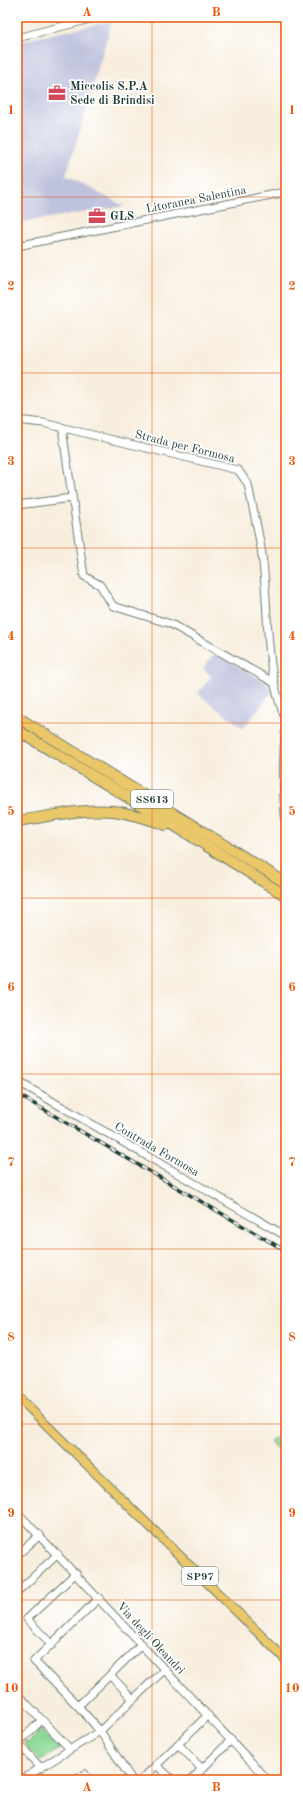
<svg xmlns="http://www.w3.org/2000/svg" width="303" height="1797" font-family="'Old Standard TT',serif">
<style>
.industrial{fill:#bfc2dd}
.green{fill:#8dda97;stroke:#568c66}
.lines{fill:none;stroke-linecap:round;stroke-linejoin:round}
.minor-casing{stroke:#6b7b70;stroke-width:9}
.major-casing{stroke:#6b7b70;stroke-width:10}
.highway-casing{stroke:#6b7b70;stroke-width:12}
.minor{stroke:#fff;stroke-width:7}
.major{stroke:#eac769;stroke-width:8}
.highway{stroke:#eac769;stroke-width:10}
.rail-casing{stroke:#1f3d34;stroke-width:3.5}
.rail{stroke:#fff;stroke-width:2;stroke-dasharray:6;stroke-linecap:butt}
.grid{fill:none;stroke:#e8590c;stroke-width:1;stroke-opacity:0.55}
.labels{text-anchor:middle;stroke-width:3.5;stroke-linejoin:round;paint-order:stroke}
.shield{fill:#fff;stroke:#627771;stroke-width:1}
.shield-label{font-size:11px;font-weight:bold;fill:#1f3d34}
.poi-label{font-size:12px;font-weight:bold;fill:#1f3d34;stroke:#fff;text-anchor:start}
.street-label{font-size:12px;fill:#1f3d34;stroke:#fff}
.neatline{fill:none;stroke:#e8590c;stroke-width:1.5}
.grid-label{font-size:13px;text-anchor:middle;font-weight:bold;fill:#e8590c}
</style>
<rect width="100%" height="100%" fill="#fff"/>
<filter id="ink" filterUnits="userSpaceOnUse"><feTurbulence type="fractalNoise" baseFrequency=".025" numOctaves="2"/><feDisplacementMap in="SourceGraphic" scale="8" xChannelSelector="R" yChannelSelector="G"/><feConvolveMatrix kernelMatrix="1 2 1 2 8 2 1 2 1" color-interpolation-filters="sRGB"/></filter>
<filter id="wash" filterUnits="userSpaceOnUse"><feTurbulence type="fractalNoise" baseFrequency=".012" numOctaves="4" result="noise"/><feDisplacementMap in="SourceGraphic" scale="16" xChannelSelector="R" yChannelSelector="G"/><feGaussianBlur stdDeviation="0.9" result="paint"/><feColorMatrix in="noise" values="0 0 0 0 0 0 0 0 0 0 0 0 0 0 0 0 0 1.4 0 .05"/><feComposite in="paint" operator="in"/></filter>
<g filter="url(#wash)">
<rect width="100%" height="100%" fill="#f8eede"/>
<!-- industrial -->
<g class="industrial">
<path d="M112 21 66 176 124 206 17 223V42Z"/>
<path d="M215 653 267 683 271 693 243 728 198 694 211 676 203 668Z"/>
</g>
<!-- green -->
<g class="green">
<path d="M286 1431V1457L269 1441Z"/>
<path d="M39 1728 56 1747 60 1744 61 1748 40 1761 24 1744 26 1741 28 1743 38 1734 36 1731Z"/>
</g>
</g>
<g filter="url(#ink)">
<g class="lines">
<!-- minor casing -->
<g class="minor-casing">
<g id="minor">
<path d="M17 38 98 17"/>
<path d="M17 246 286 192"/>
<path d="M17 420 43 423 238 470 248 484C252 507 259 531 262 555 270 610 263 668 286 720"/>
<path d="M64 428 63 435 84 576 100 585 113 606 171 624 273 682"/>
<path d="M17 505 72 498"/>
<path d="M286 722C283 756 282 791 286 824"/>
<path d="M17 1081 286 1236"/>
<path d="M17 1512 268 1780"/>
<path d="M17 1555 40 1535"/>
<path d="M17 1592 58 1554"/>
<path d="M99 1598 34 1661 78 1706 100 1731 132 1780"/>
<path d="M52 1645 27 1619 76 1573"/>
<path d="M110 1675 133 1699"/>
<path d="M22 1699 70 1749"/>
<path d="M78 1706 142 1644"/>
<path d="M178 1744 202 1769"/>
<path d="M156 1765 173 1780"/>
<path d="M41 1768 18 1743 42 1720"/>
<path d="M21 1780 100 1731 165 1669"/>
<path d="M75 1780 85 1774 89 1780"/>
<path d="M141 1780 208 1715"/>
<path d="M191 1780 231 1740"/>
</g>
</g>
<!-- major casing -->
<g class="major-casing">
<path id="major" d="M17 1396 286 1660"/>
</g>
<!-- highway casing -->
<g class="highway-casing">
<g id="highway">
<path d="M17 717 286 883"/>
<path d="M17 730 185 832 286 896"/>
<path d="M17 821C48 817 81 808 113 811 131 813 149 819 166 825"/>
</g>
</g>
<!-- minor -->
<use href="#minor" class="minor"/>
<!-- major -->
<use href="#major" class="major"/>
<!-- highway -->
<use href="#highway" class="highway"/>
<!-- rail casing -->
<g class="rail-casing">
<path id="rail" d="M17 1094 286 1251"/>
</g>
<!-- rail -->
<use href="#rail" class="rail"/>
</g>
</g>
<!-- grid -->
<path class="grid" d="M152 17V1780M17 197H286M17 373H286M17 548H286M17 723H286M17 898H286M17 1074H286M17 1249H286M17 1424H286M17 1600H286"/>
<!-- icons -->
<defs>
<g id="office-bare" transform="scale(1.38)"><path d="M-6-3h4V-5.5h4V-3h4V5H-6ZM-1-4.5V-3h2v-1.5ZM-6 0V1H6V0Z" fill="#d1495b" stroke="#fff" stroke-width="2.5" paint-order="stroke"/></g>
</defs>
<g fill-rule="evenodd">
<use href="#office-bare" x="57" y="93"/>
<use href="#office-bare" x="97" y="216"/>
</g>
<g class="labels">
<!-- shield labels -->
<g class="shield">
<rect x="131" y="790" width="42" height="18" rx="3"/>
<rect x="182" y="1567" width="36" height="18" rx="3"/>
</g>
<g class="shield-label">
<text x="152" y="803">SS613</text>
<text x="200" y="1580">SP97</text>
</g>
<!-- poi labels -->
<g class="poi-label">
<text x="70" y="90">Miccolis S.P.A<tspan x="70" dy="14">Sede di Brindisi</tspan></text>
<text x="110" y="220">GLS</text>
</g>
<!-- street labels -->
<g class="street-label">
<text transform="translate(196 199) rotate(-11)" y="4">Litoranea Salentina</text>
<text transform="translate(185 446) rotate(14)" y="4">Strada per Formosa</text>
<text transform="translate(157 1149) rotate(30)" y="4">Contrada Formosa</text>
<text transform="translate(151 1638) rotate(47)" y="4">Via degli Oleandri</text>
</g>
</g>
<!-- margin -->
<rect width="303" height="1797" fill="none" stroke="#fff" stroke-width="44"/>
<rect x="22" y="22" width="259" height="1753" class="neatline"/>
<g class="grid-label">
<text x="87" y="16">A</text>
<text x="216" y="16">B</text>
<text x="11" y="114">1</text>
<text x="292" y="114">1</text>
<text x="11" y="290">2</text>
<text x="292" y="290">2</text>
<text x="11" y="465">3</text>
<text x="292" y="465">3</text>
<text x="11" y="640">4</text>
<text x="292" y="640">4</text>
<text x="11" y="815">5</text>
<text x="292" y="815">5</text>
<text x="11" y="991">6</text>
<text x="292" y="991">6</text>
<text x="11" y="1166">7</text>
<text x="292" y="1166">7</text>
<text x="11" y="1341">8</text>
<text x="292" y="1341">8</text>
<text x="11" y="1517">9</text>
<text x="292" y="1517">9</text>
<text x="11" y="1692">10</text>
<text x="292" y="1692">10</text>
<text x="87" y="1791">A</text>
<text x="216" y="1791">B</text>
</g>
</svg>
